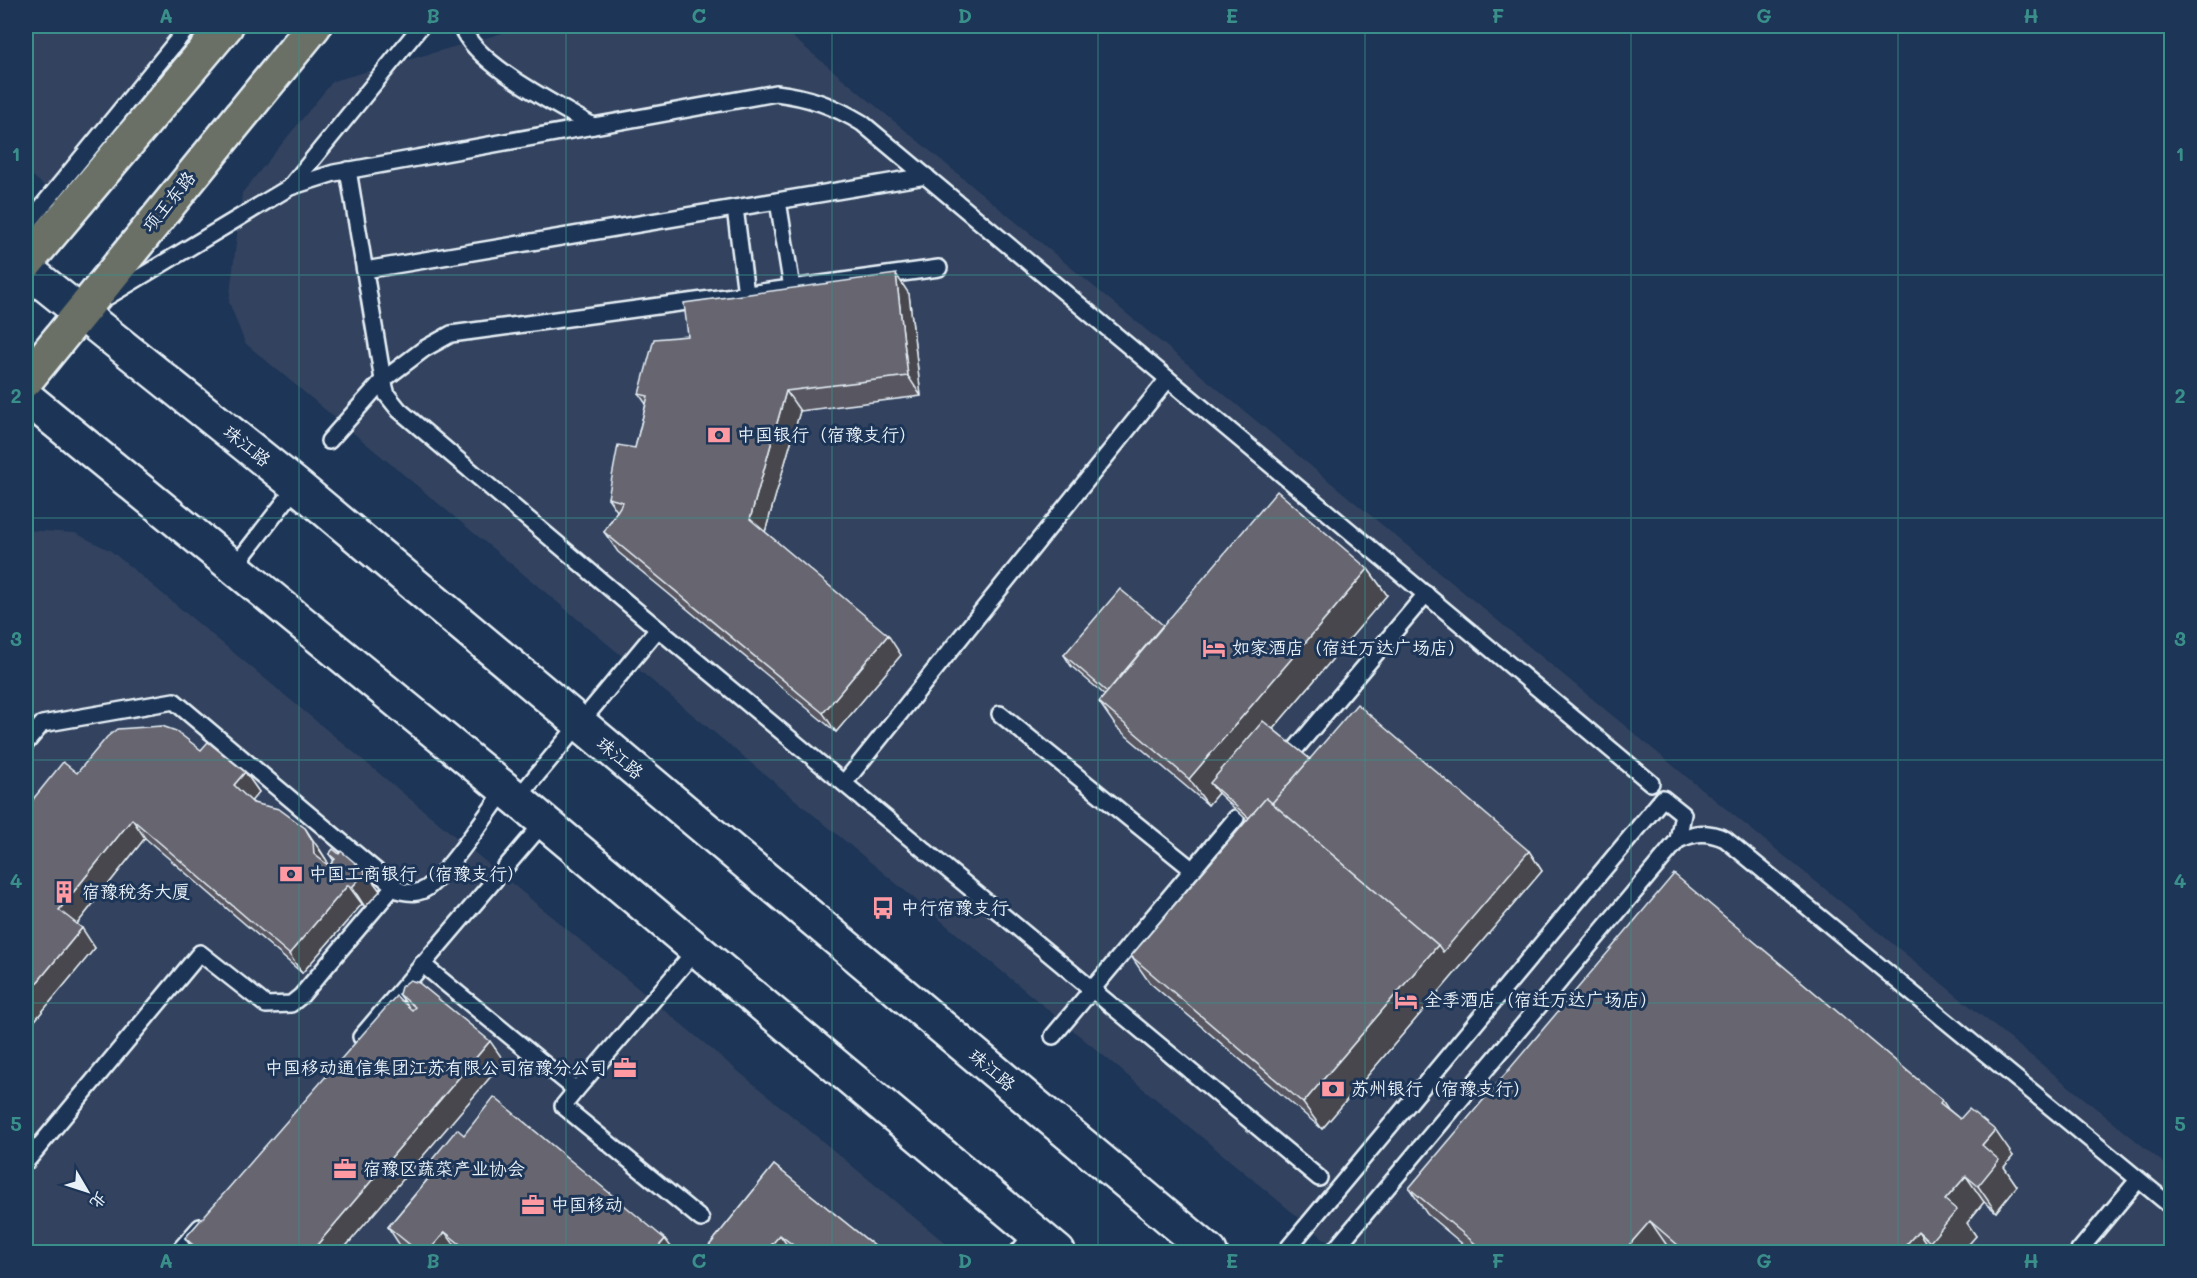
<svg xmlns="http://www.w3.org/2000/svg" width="2197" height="1278" font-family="Mali,'LXGW WenKai TC',sans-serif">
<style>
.built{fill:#33435e}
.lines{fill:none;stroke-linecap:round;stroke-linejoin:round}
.service-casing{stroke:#e8f1f8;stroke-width:20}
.tertiary-casing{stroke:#e8f1f8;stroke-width:38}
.primary-casing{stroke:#e8f1f8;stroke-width:38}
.service{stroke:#1d3557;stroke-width:15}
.tertiary{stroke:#1d3557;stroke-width:33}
.primary{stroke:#6b7065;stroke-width:33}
.wall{fill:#585760;stroke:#e8f1f8;stroke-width:1.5}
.shaded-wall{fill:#47474e;stroke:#e8f1f8;stroke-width:1.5}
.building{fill:#666570;stroke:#e8f1f8;stroke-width:1.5}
.grid{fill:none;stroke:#3a8f8a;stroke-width:1.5;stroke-opacity:0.55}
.labels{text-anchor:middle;stroke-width:6;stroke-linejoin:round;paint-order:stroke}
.street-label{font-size:18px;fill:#e8f1f8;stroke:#1d3557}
.poi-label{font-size:18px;fill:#e8f1f8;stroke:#1d3557;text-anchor:start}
.neatline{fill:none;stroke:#3a8f8a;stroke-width:2}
.grid-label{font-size:20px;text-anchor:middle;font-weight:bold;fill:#3a8f8a}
</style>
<rect width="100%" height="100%" fill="#1d3557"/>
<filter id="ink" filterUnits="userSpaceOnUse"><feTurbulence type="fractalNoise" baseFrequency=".0167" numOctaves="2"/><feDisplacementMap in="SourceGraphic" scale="12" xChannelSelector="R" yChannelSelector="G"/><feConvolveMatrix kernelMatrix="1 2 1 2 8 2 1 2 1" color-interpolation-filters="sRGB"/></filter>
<g filter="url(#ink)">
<!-- built -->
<g class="built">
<path d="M26 26H186L51 192 26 170Z"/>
<path d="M528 26H779L1694 783 2171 1169V1252H1340L245 343 229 302 242 193 333 81Z"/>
<path d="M26 530 75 533 111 551 956 1252H26Z"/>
</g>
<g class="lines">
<!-- service casing -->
<g class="service-casing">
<g id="service">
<path d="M461 26C477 66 556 104 593 126"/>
<path d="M348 170 383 380 387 395 399 410 658 629 1319 1178"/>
<path d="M290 187 421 26"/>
<path d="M778 201 792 288"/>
<path d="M735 208 746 294"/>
<path d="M26 226 189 26"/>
<path d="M365 270 926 176"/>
<path d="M107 297 290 187 334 173 776 93C809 97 834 106 862 123L1651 783"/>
<path d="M329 441 383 380 424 349 451 334 939 268"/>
<path d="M235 566 297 486"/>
<path d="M1000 714 1193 870"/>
<path d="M26 743 42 724 174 701 400 891C410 893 418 894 427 888 451 869 485 816 505 790"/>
<path d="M1297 747 1426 594"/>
<path d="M844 783 1168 379"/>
<path d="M517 799 658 629"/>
<path d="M1678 840C1696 832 1707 831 1725 839L2172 1207"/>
<path d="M422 964 576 1090 563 1106 701 1219"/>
<path d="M1053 1036 1236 818"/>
<path d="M361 1037 544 822"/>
<path d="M576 1090 696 950"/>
<path d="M26 1162 200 953 266 1005 291 1004 301 996 394 886"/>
<path d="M178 1252 200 1227"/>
<path d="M1018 1252 1034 1233"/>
<path d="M1285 1252 1663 798 1683 814 1678 840 1333 1252"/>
<path d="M2078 1252 2138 1180"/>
</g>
</g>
<!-- tertiary casing -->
<g class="tertiary-casing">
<g id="tertiary">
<path d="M26 269 297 486 1210 1252"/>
<path d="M26 397 517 799 1058 1252"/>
</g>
</g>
<!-- primary casing -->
<g class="primary-casing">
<g id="primary">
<path d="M26 263 226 26"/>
<path d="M26 380 314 26"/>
</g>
</g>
<!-- service -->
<use href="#service" class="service"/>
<!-- tertiary -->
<use href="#tertiary" class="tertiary"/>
<!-- primary -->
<use href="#primary" class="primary"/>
</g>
<!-- wall -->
<g class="wall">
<path d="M909 294 921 396 800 411 765 532 901 655 836 732 618 552 604 532 617 511 608 498 635 448 646 404 639 394 688 336Z"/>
<path d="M1368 569 1387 595 1273 729 1310 759 1529 851 1542 871 1322 1129 1149 982 1131 956 1247 820 1218 793 1208 805 1117 728 1099 702 1105 695 1071 666 1064 655 1163 625Z"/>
<path d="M201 750 245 772 259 792 251 801 319 848 327 861V865L329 866 334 861 329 854H339L366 872 380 891 365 907 362 904 302 973 145 838 77 924 95 948 26 1031 77 773Z"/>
<path d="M399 994 504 1061 341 1252H195L185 1238 408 1006Z"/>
<path d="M1942 1100 1948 1109 1960 1119 2013 1156 2004 1167 2017 1186 1996 1212 1984 1202 1967 1223 1976 1236 1962 1252H1674L1668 1247 1663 1252H1472L1427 1214 1409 1188Z"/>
<path d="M464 1135 675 1252H460L459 1251 458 1252H408L401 1247 388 1227 431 1175 426 1167Z"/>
<path d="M774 1165 882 1252H704Z"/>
</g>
<!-- shaded-wall -->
<g class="shaded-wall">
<path d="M896 274 909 294 921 396 908 376Z"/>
<path d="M786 391 800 411 763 539 750 519Z"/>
<path d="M1368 569 1387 595 1220 791 1210 783 1218 793 1208 805 1189 779Z"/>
<path d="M888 635 901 655 836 732 823 713Z"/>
<path d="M245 772 259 792 248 805 234 785Z"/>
<path d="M132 819 145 838 73 929 59 910Z"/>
<path d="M305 828 327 861 328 873 314 854Z"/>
<path d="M1529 851 1542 871 1322 1129 1303 1103 1438 945Z"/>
<path d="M366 872 380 891 365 907 352 887Z"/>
<path d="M348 885 362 904 302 973 289 954Z"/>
<path d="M82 928 95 948 26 1031V996Z"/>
<path d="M490 1041 504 1061 341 1252H311Z"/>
<path d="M1995 1130 2013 1156 2004 1167 2017 1186 1996 1212 1978 1186 1982 1145Z"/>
<path d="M1966 1176 1984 1202 1967 1223 1976 1236 1962 1252H1938L1930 1242 1945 1200Z"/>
<path d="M1650 1221 1668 1247 1663 1252H1623Z"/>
<path d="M1918 1231 1932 1252H1900Z"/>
<path d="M445 1232 459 1251 458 1252H428Z"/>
<path d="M780 1235 792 1252H765Z"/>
<path d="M665 1239 675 1252H654Z"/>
</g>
<!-- building -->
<g class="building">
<path d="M896 274 908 376 786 391 750 519 888 635 823 713 604 532 623 502 608 498 618 445 635 448 648 396 639 394 654 339 688 336 684 303Z"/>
<path d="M1277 491 1368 569 1189 779 1099 702Z"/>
<path d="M1120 589 1163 625 1107 692 1064 655Z"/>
<path d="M1357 704 1529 851 1443 952 1438 945 1272 803Z"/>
<path d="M1263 721 1310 759 1272 803 1266 798 1249 818 1210 783Z"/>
<path d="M162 726 176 731 201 750 208 742 245 772 234 785 253 803 279 809 305 828 313 842 314 854 329 866 335 859 329 854 333 849 339 854 341 851 366 872 352 887 348 885 289 954 132 819 59 910 82 928 26 996V811L34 798 63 762 77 773 107 737 117 729Z"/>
<path d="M1266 798 1438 945 1303 1103 1131 956Z"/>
<path d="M1674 874 1942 1100 1940 1103 1960 1119 1969 1109 1995 1130 1982 1145 1999 1160 1978 1186 1966 1176 1945 1200 1957 1210 1930 1242 1918 1231 1900 1252H1686L1650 1221 1623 1252H1485L1409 1188Z"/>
<path d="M410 980 419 983 490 1041 311 1252H201L185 1238 396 996 412 1010 415 1007 399 994 401 987Z"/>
<path d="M494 1097 665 1239 654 1252H470L445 1232 428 1252H419L388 1227 433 1173 426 1167 457 1129 464 1135Z"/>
<path d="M774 1165 882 1252H802L780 1235 765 1252H704Z"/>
</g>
</g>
<!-- grid -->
<path class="grid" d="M299 26V1252M566 26V1252M832 26V1252M1098 26V1252M1365 26V1252M1631 26V1252M1898 26V1252M26 275H2172M26 518H2172M26 760H2172M26 1003H2172"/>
<!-- icons -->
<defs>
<g id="bank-bare" transform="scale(1.8)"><path d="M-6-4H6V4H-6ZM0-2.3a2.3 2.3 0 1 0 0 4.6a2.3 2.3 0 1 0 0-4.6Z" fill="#ff9aa2" stroke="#1d3557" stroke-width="2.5" paint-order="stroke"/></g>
<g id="hotel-bare" transform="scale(1.8)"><path d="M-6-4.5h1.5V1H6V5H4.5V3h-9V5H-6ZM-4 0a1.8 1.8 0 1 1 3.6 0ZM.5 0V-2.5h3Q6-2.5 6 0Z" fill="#ff9aa2" stroke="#1d3557" stroke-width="2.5" paint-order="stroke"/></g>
<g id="building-bare" transform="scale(1.8)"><path d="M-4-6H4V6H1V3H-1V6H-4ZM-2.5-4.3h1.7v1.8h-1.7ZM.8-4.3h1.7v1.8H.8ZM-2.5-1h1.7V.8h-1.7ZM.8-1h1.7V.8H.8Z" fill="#ff9aa2" stroke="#1d3557" stroke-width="2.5" paint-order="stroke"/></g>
<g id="bus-bare" transform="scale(1.8)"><path d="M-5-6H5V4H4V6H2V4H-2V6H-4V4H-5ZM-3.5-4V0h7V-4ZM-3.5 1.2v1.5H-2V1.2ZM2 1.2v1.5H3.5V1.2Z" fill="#ff9aa2" stroke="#1d3557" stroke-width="2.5" paint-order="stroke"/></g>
<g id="office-bare" transform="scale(1.8)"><path d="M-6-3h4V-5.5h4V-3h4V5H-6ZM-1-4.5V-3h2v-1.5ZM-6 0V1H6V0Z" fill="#ff9aa2" stroke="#1d3557" stroke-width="2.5" paint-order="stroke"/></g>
</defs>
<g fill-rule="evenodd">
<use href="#bank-bare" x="719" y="435"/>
<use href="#hotel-bare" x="1214" y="648"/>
<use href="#bank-bare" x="291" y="874"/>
<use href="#building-bare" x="64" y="892"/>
<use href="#bus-bare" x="883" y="908"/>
<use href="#hotel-bare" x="1406" y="1000"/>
<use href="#office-bare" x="625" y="1068"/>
<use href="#bank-bare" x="1333" y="1089"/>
<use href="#office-bare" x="345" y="1169"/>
<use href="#office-bare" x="533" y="1205"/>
</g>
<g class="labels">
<!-- street labels -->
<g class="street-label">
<text transform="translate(169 202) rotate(-51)" y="6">项王东路</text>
<text transform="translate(247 446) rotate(39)" y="6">珠江路</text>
<text transform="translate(620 758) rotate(40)" y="6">珠江路</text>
<text transform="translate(992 1070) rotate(40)" y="6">珠江路</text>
</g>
<!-- poi labels -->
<g class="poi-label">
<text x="737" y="441">中国银行（宿豫支行）</text>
<text x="1232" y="654">如家酒店（宿迁万达广场店）</text>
<text x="309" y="880">中国工商银行（宿豫支行）</text>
<text x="82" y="898">宿豫税务大厦</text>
<text x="901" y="914">中行宿豫支行</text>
<text x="1424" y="1006">全季酒店（宿迁万达广场店）</text>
<text x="607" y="1074" text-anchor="end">中国移动通信集团江苏有限公司宿豫分公司</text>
<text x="1351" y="1095">苏州银行（宿豫支行）</text>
<text x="363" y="1175">宿豫区蔬菜产业协会</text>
<text x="551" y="1211">中国移动</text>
</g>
</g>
<!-- margin -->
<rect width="2197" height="1278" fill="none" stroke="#1d3557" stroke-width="66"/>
<!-- north arrow -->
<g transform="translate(87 1191) rotate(129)" stroke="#1d3557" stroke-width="4.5" paint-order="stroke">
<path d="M0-4.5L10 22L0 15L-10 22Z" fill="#e8f1f8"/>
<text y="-9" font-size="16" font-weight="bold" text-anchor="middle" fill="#e8f1f8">北</text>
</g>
<rect x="33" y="33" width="2131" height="1212" class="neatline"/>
<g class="grid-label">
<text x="166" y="23">A</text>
<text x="433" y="23">B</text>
<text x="699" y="23">C</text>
<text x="965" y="23">D</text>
<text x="1232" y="23">E</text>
<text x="1498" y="23">F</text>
<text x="1764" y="23">G</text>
<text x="2031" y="23">H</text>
<text x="16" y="161">1</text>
<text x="2180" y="161">1</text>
<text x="16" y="403">2</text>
<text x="2180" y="403">2</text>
<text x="16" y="646">3</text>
<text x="2180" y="646">3</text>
<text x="16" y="888">4</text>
<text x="2180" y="888">4</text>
<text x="16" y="1131">5</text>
<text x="2180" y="1131">5</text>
<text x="166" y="1268">A</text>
<text x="433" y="1268">B</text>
<text x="699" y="1268">C</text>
<text x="965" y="1268">D</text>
<text x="1232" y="1268">E</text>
<text x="1498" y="1268">F</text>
<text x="1764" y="1268">G</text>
<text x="2031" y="1268">H</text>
</g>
</svg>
